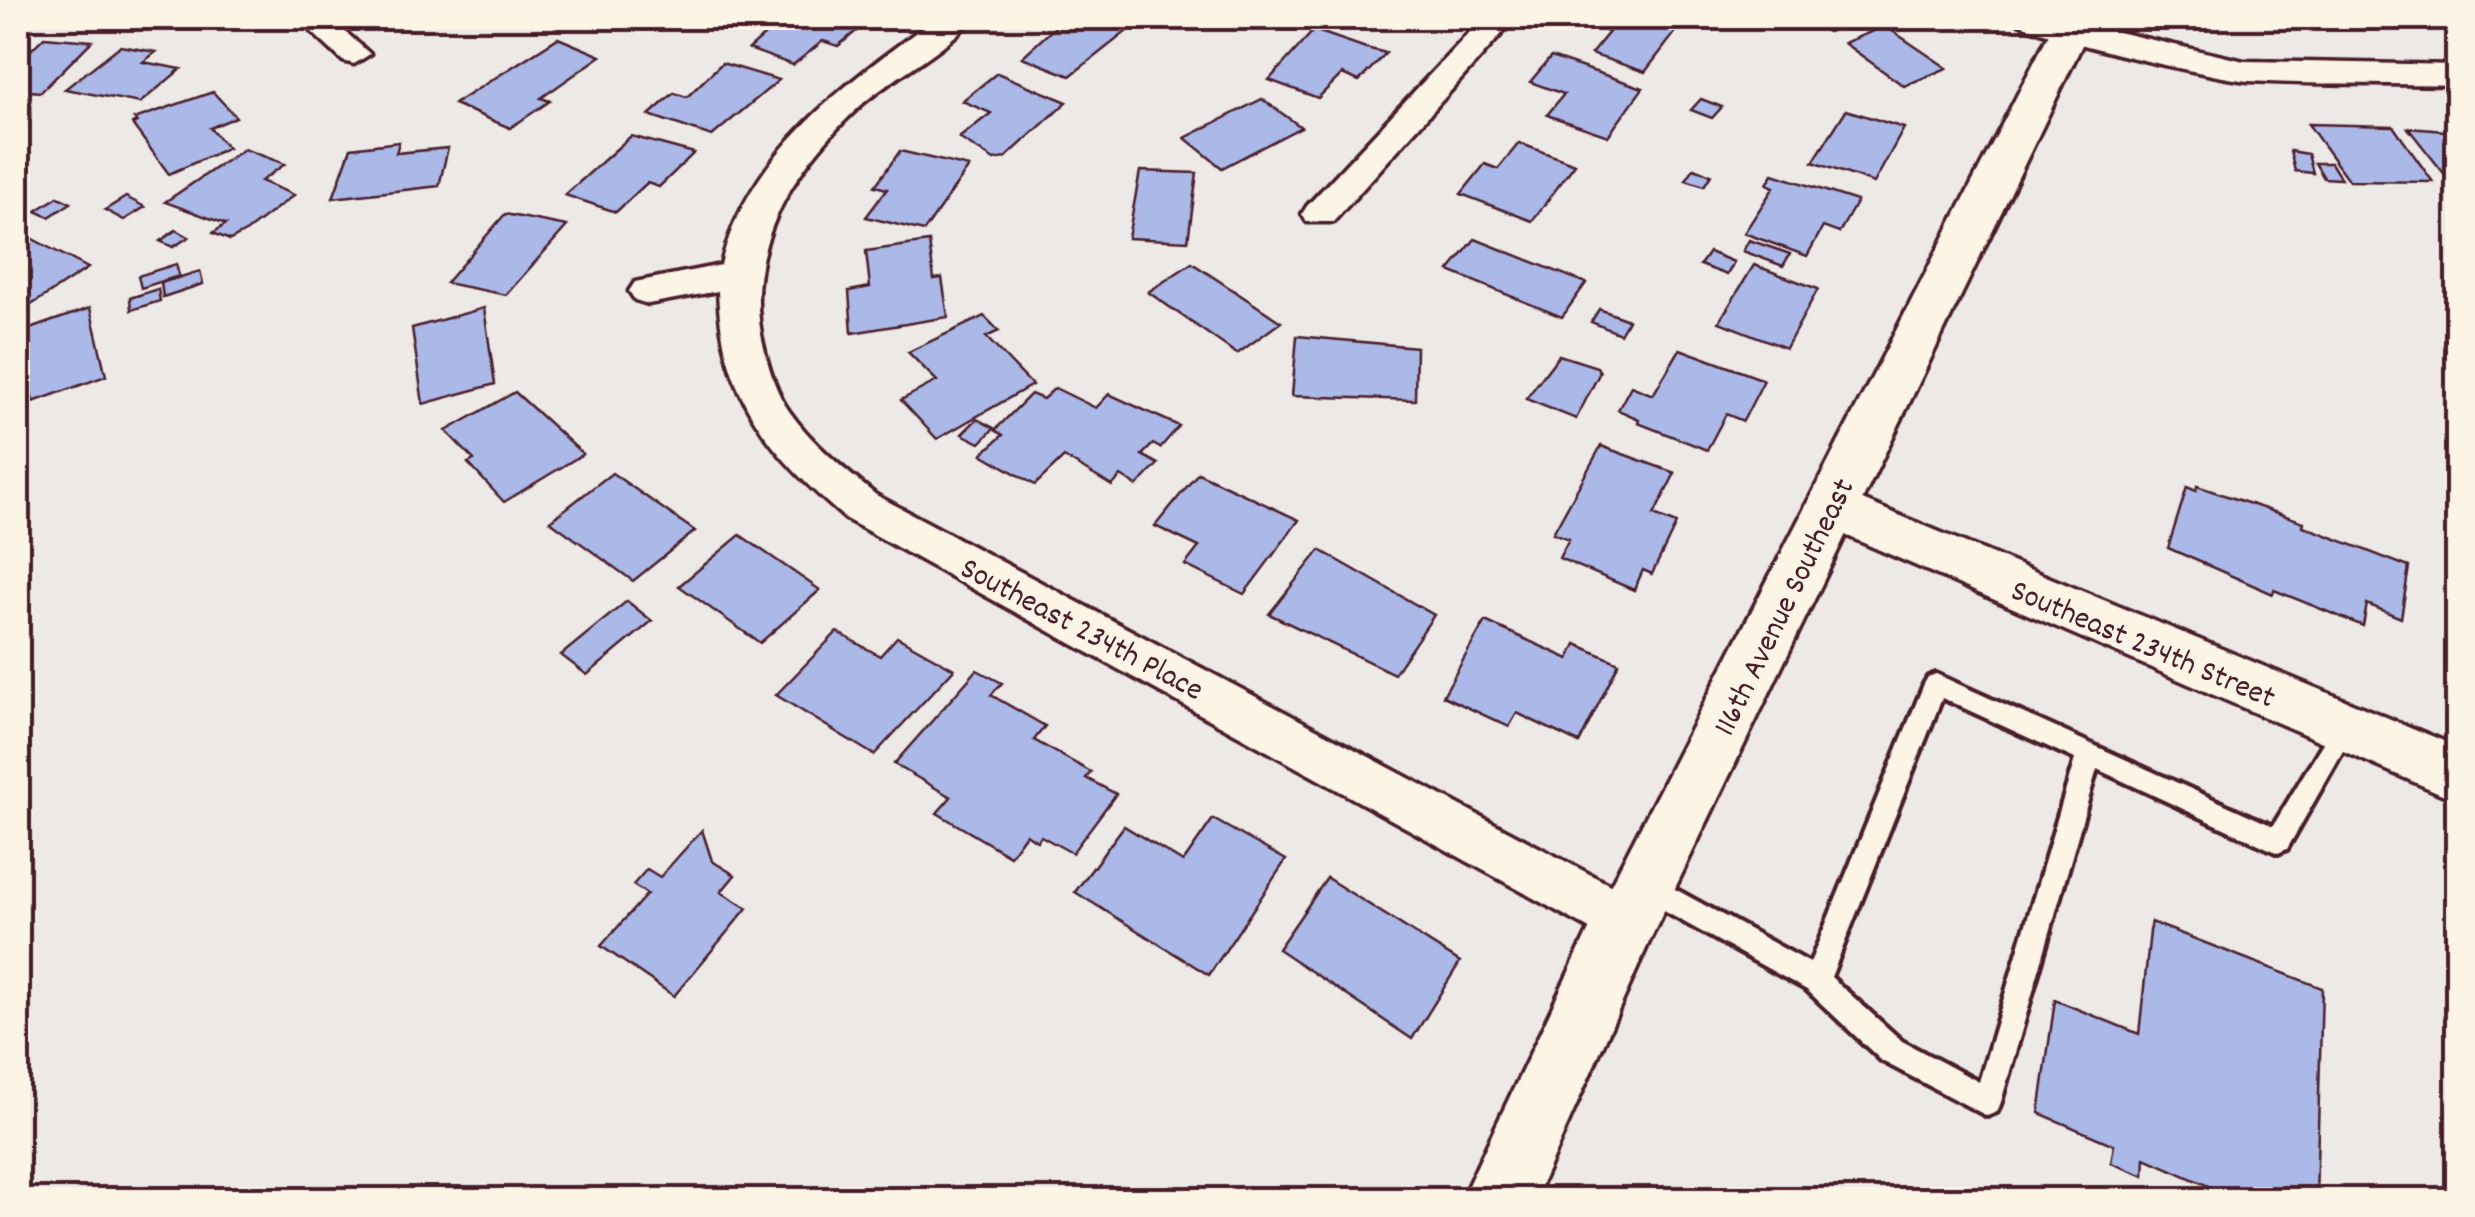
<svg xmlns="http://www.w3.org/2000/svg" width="2475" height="1217" font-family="Dekko,sans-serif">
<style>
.building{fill:#abb9e9;stroke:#4a1f2b;stroke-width:2.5}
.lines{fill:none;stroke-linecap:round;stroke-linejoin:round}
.service-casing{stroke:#4a1f2b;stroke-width:8}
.minor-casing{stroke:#4a1f2b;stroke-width:7}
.tertiary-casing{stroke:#4a1f2b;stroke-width:7}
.secondary-casing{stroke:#4a1f2b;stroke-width:7}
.service{fill:#fcf5e5;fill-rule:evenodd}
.minor{fill:#fcf5e5;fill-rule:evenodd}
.tertiary{fill:#fcf5e5;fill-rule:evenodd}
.secondary{fill:#fcf5e5;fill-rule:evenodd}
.labels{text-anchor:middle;stroke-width:10;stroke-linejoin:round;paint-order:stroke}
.street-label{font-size:32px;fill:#4a1f2b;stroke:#fcf5e5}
</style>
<rect width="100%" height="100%" fill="#ece9e6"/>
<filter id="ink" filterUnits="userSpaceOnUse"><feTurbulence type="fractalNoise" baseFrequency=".01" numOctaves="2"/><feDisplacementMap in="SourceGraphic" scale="20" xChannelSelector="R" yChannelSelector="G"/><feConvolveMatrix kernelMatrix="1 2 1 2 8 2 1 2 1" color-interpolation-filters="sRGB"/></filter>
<g filter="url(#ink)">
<!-- building -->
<g class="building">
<path d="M784 18H867L871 19 838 46 823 41 793 65 749 49Z"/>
<path d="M1065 18H1103L1131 28 1070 76 1022 57Z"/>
<path d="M1606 18H1658L1681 25 1645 72 1591 54 1609 32 1597 28Z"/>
<path d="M1807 18H1865L1828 32Z"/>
<path d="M1885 26 1947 68 1904 86 1844 43Z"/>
<path d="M1314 30 1366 48 1386 53 1359 81 1342 74 1318 98 1269 80Z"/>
<path d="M44 37 92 41 41 92 18 90V53L27 54Z"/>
<path d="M558 38 601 56 541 98 550 101 510 128 454 104Z"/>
<path d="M120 46 156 52 143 62 181 69 140 103 65 89Z"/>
<path d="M1551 57 1643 88 1608 136 1547 115 1564 94 1530 82Z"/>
<path d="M722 63 779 80 712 136 649 115 674 93 687 97Z"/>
<path d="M997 73 1067 102 1005 158 994 160 959 138 991 113 962 101Z"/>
<path d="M213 92 236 117 210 128 228 148 169 174 132 124 137 122 134 119Z"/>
<path d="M1262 99 1301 127 1222 168 1185 138Z"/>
<path d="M1701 99 1722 107 1712 118 1691 110Z"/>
<path d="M1846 110 1904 128 1874 183 1813 162Z"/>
<path d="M2308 124 2393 126 2433 182 2349 181Z"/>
<path d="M2408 128 2458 132V191Z"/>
<path d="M631 136 694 153 659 187 647 183 616 212 565 195Z"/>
<path d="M399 142 396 153 448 148 439 186 333 198 351 148Z"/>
<path d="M1519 143 1575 164 1532 221 1461 194 1485 164 1498 169Z"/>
<path d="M244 149 285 164 261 181 294 195 247 231 230 240 213 233 226 224 165 202Z"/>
<path d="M900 151 969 167 924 231 866 217 887 189 875 186Z"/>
<path d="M2290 151 2308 154 2313 173 2295 171Z"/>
<path d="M2315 163H2331L2341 179 2324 178Z"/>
<path d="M1694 168 1711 175 1704 186 1686 180Z"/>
<path d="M1140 171 1197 173 1188 241 1128 238Z"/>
<path d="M1773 174 1857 201 1839 233 1823 227 1807 256 1744 233 1774 187 1767 184Z"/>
<path d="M58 197 71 203 49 217 36 211Z"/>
<path d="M126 197 145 207 124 220 105 210Z"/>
<path d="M505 214 567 226 506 295 446 283Z"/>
<path d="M176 230 189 237 173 247 160 241Z"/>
<path d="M27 236 88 268 28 307 18 301V241Z"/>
<path d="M1475 239 1586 283 1562 317 1449 271Z"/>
<path d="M1749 240 1790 254 1783 266 1743 251Z"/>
<path d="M929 242 934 279 942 278 948 317 852 333 849 291 870 287 866 251Z"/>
<path d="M1709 252 1734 262 1727 275 1700 265Z"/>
<path d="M1192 263 1281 322 1237 354 1148 292Z"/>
<path d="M176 264 179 276 141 288 138 276Z"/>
<path d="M1754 265 1818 289 1786 348 1719 322Z"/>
<path d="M200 271 203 284 163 297 161 283Z"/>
<path d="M158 289 160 301 131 310 130 298Z"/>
<path d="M90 308 106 376 33 402 26 369 18 372V333Z"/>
<path d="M484 308 495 384 423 404 412 328Z"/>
<path d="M1599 309 1628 320 1620 334 1591 322Z"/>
<path d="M984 316 999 331 986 337 1032 385 937 439 901 400 937 381 908 352Z"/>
<path d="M1297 336 1416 347 1415 400 1292 396Z"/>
<path d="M1680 349 1764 380 1743 421 1726 414 1707 450 1638 423 1639 419 1618 410 1631 386 1653 395Z"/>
<path d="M1559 355 1597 367 1600 372 1576 419 1526 399Z"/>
<path d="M1055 388 1096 408 1109 394 1179 426 1160 448 1153 444 1142 455 1158 464 1137 486 1121 476 1112 486 1064 457 1035 485 982 454 1003 435 995 430 1031 394 1043 399Z"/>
<path d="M515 392 583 454 504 502 468 463 474 460 446 431Z"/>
<path d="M977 419 994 428 980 443 962 434Z"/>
<path d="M1601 446 1675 473 1654 515 1676 524 1652 574 1643 570 1634 590 1559 558 1569 539 1553 533Z"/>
<path d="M612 473 695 531 633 581 550 521Z"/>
<path d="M1198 473 1299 520 1244 594 1185 565 1199 547 1155 526Z"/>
<path d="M2197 486 2304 522 2303 526 2409 567 2401 618 2367 604 2363 626 2274 590 2273 594 2168 548 2187 487 2196 491Z"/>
<path d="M740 535 820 590 760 643 679 586Z"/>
<path d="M1320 550 1434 615 1394 674 1269 614Z"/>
<path d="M627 601 652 621 587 675 561 655Z"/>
<path d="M1485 621 1569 659 1576 644 1619 663 1579 743 1517 713 1509 727 1443 696Z"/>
<path d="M837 632 880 656 897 637 954 669 874 755 776 695Z"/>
<path d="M977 670 1002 683 991 695 1045 726 1034 740 1091 772 1086 778 1116 794 1072 853 1041 836 1037 841 1026 834 1010 856 937 813 951 797 894 764Z"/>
<path d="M1213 819 1286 860 1209 975 1075 892 1124 826 1183 862Z"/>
<path d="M702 830 712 861 735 875 721 892 747 908 674 996 601 946 647 894 633 885 647 869 660 877Z"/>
<path d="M1327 878 1460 962 1412 1039 1278 949Z"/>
<path d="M2151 922 2322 988 2316 1200H2240L2145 1158 2144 1176 2111 1163 2114 1145 2039 1113 2055 1000 2139 1034Z"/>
</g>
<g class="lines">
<!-- service casing -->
<g class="service-casing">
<path id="service" d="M1936 674 2273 826 2336 721 2344 718 2352 721 2356 728 2287 849 2278 853 2097 769 2001 1102 1997 1112 1987 1116 1882 1061 1807 990 1635 895 1631 886 1635 877 1644 874 1653 877 1810 963 1924 684 1928 677ZM1942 698 2075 759 1979 1082 1902 1041 1831 977Z"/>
</g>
<!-- minor casing -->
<g class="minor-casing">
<g id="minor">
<path d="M297 18H330L370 54 354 64 343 61Z"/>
<path d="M936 18H972C952 47 888 80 859 107 790 171 740 253 764 348 769 369 776 393 789 411 812 444 845 470 876 495L1644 903 1652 921 1644 939 1626 946 1608 939 846 519C769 453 722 397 718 291L648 304 635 300 629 291 635 282 721 265C747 153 850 80 936 18Z"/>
<path d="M1483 18H1516L1333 222H1307L1302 214 1307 206Z"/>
<path d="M2012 18H2057L2244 61 2458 65V85C2388 83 2318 85 2249 81 2219 79 2025 36 2012 18Z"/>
</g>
</g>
<!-- tertiary casing -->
<g class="tertiary-casing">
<path id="tertiary" d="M1831 487 2458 747V801L1813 521 1805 507 1813 493Z"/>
</g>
<!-- secondary casing -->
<g class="secondary-casing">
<path id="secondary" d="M2057 18H2095L1649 942 1534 1200H1461L1603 900Z"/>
</g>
<!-- service -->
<use href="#service" class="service"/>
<!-- minor -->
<use href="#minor" class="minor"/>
<!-- tertiary -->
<use href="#tertiary" class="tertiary"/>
<!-- secondary -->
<use href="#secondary" class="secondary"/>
</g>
</g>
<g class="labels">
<!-- street labels -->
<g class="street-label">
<text transform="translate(1782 606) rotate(-64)" y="11">116th Avenue Southeast</text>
<text transform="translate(1083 627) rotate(28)" y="11">Southeast 234th Place</text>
<text transform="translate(2144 642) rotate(23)" y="11">Southeast 234th Street</text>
</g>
</g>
<!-- margin -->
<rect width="2475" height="1217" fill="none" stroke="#fcf5e5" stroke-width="60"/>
<rect x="30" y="30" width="2415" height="1157" fill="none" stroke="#4a1f2b" stroke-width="4" filter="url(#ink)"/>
</svg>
